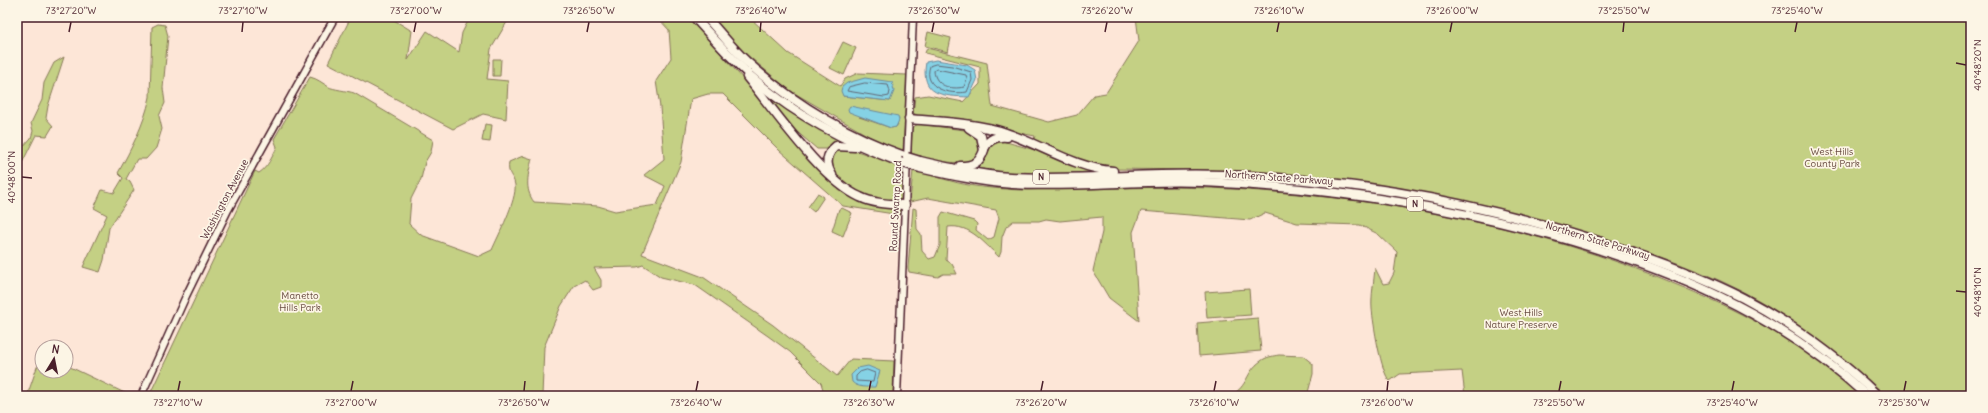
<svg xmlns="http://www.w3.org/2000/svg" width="1988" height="413" font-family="Delius,sans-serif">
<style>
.green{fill:#c4d084;stroke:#877858;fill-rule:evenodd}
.water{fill:#85d2e5;stroke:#6d8a9b}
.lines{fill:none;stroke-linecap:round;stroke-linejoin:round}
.shore{stroke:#626775;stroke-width:1}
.secondary-casing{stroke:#4a1f2b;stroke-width:9}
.highway-casing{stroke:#4a1f2b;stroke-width:11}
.secondary{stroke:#fcf5e5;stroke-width:6}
.highway{stroke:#fcf5e5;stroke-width:8}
.highway-bridge-casing{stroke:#4a1f2b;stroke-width:11;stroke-linecap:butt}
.highway-bridge{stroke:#fcf5e5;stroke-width:8}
.ticks{fill:none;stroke:#4a1f2b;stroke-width:1.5}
.labels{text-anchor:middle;stroke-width:3.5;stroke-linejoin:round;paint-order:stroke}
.shield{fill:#fcf5e5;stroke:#7f5f63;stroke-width:1}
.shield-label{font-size:9px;font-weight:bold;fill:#4a1f2b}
.park-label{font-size:10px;fill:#684b41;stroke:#fcf5e5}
.street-label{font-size:10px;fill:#4a1f2b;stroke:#fcf5e5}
.neatline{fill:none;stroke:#4a1f2b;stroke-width:1.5}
.ticks-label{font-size:10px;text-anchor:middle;fill:#4a1f2b}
</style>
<rect width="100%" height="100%" fill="#fde6d7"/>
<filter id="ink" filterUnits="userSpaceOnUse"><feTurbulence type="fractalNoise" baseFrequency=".025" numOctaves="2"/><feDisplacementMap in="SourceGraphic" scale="8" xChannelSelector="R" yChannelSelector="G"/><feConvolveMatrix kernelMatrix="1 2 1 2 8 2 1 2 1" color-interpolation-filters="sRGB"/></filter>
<g filter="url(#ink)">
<!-- green -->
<g class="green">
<path d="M351 17H389L412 31 408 60 427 31 459 52 462 33 470 17H510L491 49 487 79 508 81 506 119 483 114 453 129 328 63Z"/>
<path d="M657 17H689L727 61 846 192 901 210 900 215 843 206 779 150 723 94H708L691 99 681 162 642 254 703 277 773 325 837 376 851 359 894 361 893 396H825L821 383 790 352 768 336 695 285 661 277 643 265 637 267 594 268 601 280V287L593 290 585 280 574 286 561 306 544 347 542 396H149L255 171 259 173C268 167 272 157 277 147L274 139 310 77C318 79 322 83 329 87 332 89 348 91 354 93L433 140 431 152 425 162 421 179 411 199 409 224 421 235 479 256 492 250C498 236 517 200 515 185 513 174 507 176 509 162L523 156 532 159C528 174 524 189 534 202L598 206 615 211 657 205 665 186 644 175 664 159 660 107 656 81 671 58 669 30Z"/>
<path d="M710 17H749L788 53 840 86 845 79 858 73 907 75 903 151 886 146 789 90 733 43ZM891 82 890 101 843 96ZM859 117 898 124 896 127 891 128Z"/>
<path d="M1136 17H1971V396H1882L1880 390C1842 358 1803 326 1760 301 1708 271 1649 253 1593 234L1588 235 1454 200 1280 176 1209 170 1110 169 1093 167 1033 141 1035 136 958 121 919 116 913 113 915 97 928 95 963 102 980 84V67L925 53 927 48 987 63 992 106 1049 122 1077 115 1094 95 1106 93 1139 41Z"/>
<path d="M158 24 165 25 168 36 163 88 165 103 159 116 162 129 156 148 146 159H137L126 179 130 182 134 190 109 228 104 260 100 272 83 267 107 215 94 208 102 190 114 193 123 178 118 173C131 149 144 125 150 97L152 27Z"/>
<path d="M928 32 951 38 948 52 925 46Z"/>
<path d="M843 42 856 48 844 75 830 68Z"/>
<path d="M64 57 48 106 46 118 53 126 47 136 36 135 19 169H17C17 161 21 156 21 149L31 138 33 131 31 123 42 100 44 83 54 63Z"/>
<path d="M493 59H501L500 76H493Z"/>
<path d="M765 92 845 142V143L826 149H817L788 124 763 94Z"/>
<path d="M485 124 492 125 490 142 482 141Z"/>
<path d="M918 124 972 131 979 136 983 146 976 161C954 165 932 161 911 154L912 128Z"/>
<path d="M999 140 1042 152H1049L1092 172 1055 174H1021L973 169 990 144Z"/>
<path d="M845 147 904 167 901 199 898 201C888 200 877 199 867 196 847 190 808 159 845 147Z"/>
<path d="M913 170C926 173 938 178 951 181 968 186 988 188 1006 189 1022 191 1039 189 1056 189 1107 189 1159 186 1210 188 1371 195 1534 224 1682 287 1747 314 1809 347 1860 396H1465L1462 371 1400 374 1390 381C1381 374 1373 322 1372 309 1371 296 1374 281 1375 268L1383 284 1389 283 1394 273 1397 252 1378 234 1360 225 1297 223 1265 213 1250 220 1141 211 1133 232 1139 321 1109 298 1093 271 1102 232V217L1060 221 1046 219 1039 221H1013L1006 227 1002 237 1001 252 999 257C984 243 970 224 948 227L946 260 952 264 957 274H943L938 277 909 272 908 268 913 208 916 209 917 229 921 234 922 251 929 259 935 257 940 245V217L943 212 974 221 977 224 976 230 988 240 994 237 999 218 996 210 928 198 910 202Z"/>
<path d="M818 193 824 197 814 212 808 207Z"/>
<path d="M842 208 852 213 843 236 832 231 839 209Z"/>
<path d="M1249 289 1251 315 1207 318 1205 292Z"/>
<path d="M1258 318 1261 351 1199 356 1197 323Z"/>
<path d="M1279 355 1303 356 1313 364V374L1307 396H1230C1249 386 1245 372 1261 361 1266 357 1273 356 1279 355Z"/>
<path d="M42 360V371H66V365L131 396H27L37 367Z"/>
</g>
<!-- water -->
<g class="water">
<path d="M936 60 967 65 975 70 977 80 969 97C943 96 920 96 926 62Z"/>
<path d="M865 78 892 82 894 91 890 101 843 96 841 91 842 87 847 83Z"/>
<path d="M850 106 898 116 899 120 896 127 891 128 849 112 848 109Z"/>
<path d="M868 366 880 371 875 387C867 387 858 388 852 382L851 375 858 368Z"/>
</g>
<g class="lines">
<!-- shore -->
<g class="shore">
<path d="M936 64 952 66 971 72 972 80 967 92C950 95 922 89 930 66Z"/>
<path d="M937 69 966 75 967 79 964 87C951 90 935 86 934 71Z"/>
<path d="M865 83 888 85 890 91 889 96 884 97 847 91 849 87Z"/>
<path d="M867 370 875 373 873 382 856 381V376L860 372Z"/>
</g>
<!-- secondary casing -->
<g class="secondary-casing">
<g id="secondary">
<path d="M141 396 186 296 228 210 335 17"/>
<path d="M897 396 913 17"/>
</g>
</g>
<!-- highway casing -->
<g class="highway-casing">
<g id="highway">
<path d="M694 17C707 31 720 46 734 60 779 107 839 139 900 162"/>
<path d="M706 17C720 32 733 49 747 62 794 104 848 136 907 157"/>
<path d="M747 77C775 111 822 180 860 197 874 204 890 204 905 205"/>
<path d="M909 119C941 122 976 123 1006 133 1042 145 1075 168 1113 171"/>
<path d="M984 149C988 139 996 136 1007 137"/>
<path d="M920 161C950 168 980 175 1010 177 1081 181 1152 172 1223 175 1351 179 1480 203 1601 242 1650 258 1698 275 1743 298 1792 324 1838 357 1878 396"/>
<path d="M960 166C973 166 980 163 984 150L981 136 969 128"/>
<path d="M920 168C950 175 981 182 1013 184 1076 188 1140 179 1203 182 1323 187 1438 204 1554 236 1671 269 1776 312 1867 396"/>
<path d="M832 175C825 164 826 154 836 146L855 147"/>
</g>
</g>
<!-- secondary -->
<use href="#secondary" class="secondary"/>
<!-- highway -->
<use href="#highway" class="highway"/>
<!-- highway-bridge casing -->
<g class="highway-bridge-casing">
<g id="highway-bridge">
<path d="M907 157 920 161"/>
<path d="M900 162 920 168"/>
</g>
</g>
<!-- highway-bridge -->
<use href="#highway-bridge" class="highway-bridge"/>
</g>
</g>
<!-- ticks -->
<path class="ticks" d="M69 32 71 22M242 32 243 22M414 32 416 22M587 32 589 22M760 32 761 22M932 32 934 22M1105 32 1107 22M1277 32 1279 22M1450 32 1452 22M1623 32 1624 22M1795 32 1797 22M1956 63 1966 65M22 177 32 178M1956 291 1966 292M178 391 180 381M351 391 353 381M524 391 525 381M696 391 698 381M869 391 871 381M1041 391 1043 381M1214 391 1216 381M1387 391 1388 381M1559 391 1561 381M1732 391 1734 381M1904 391 1906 381"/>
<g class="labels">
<!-- shield labels -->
<g class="shield">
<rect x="1033" y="170" width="16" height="14" rx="3"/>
<rect x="1407" y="197" width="16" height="14" rx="3"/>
</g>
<g class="shield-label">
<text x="1041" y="180">N</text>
<text x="1415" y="207">N</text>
</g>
<!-- park labels -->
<g class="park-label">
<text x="1832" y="155">West Hills<tspan x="1832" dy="12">County Park</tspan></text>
<text x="300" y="299">Manetto<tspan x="300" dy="12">Hills Park</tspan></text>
<text x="1521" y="316">West Hills<tspan x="1521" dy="12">Nature Preserve</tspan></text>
</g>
<!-- street labels -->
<g class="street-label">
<text transform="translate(1279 177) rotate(4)" y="4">Northern State Parkway</text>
<text transform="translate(224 199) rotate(-62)" y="4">Washington Avenue</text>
<text transform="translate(895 206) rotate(-87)" y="4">Round Swamp Road</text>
<text transform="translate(1598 240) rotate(17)" y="4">Northern State Parkway</text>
</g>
</g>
<!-- margin -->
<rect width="1988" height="413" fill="none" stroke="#fcf5e5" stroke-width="44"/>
<!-- north arrow -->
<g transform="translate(54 359) rotate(10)"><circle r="19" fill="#fcf5e5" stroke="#b59f9b"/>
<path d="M0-3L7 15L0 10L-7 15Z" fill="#4a1f2b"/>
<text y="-6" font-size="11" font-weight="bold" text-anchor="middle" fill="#4a1f2b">N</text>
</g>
<rect x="22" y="22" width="1944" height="369" class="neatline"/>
<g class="ticks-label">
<text x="71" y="14">73°27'20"W</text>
<text x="243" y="14">73°27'10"W</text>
<text x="416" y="14">73°27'00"W</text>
<text x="589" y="14">73°26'50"W</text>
<text x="761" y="14">73°26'40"W</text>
<text x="934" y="14">73°26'30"W</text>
<text x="1107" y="14">73°26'20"W</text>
<text x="1279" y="14">73°26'10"W</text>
<text x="1452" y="14">73°26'00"W</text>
<text x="1624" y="14">73°25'50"W</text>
<text x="1797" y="14">73°25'40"W</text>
<text transform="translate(1977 65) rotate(-90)" y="4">40°48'20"N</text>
<text transform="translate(11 177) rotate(-90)" y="4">40°48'00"N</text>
<text transform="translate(1977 292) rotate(-90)" y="4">40°48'10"N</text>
<text x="178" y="406">73°27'10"W</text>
<text x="351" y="406">73°27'00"W</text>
<text x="524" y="406">73°26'50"W</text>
<text x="696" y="406">73°26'40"W</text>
<text x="869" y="406">73°26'30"W</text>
<text x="1041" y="406">73°26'20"W</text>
<text x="1214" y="406">73°26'10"W</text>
<text x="1387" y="406">73°26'00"W</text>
<text x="1559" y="406">73°25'50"W</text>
<text x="1732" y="406">73°25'40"W</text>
<text x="1904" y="406">73°25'30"W</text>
</g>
</svg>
